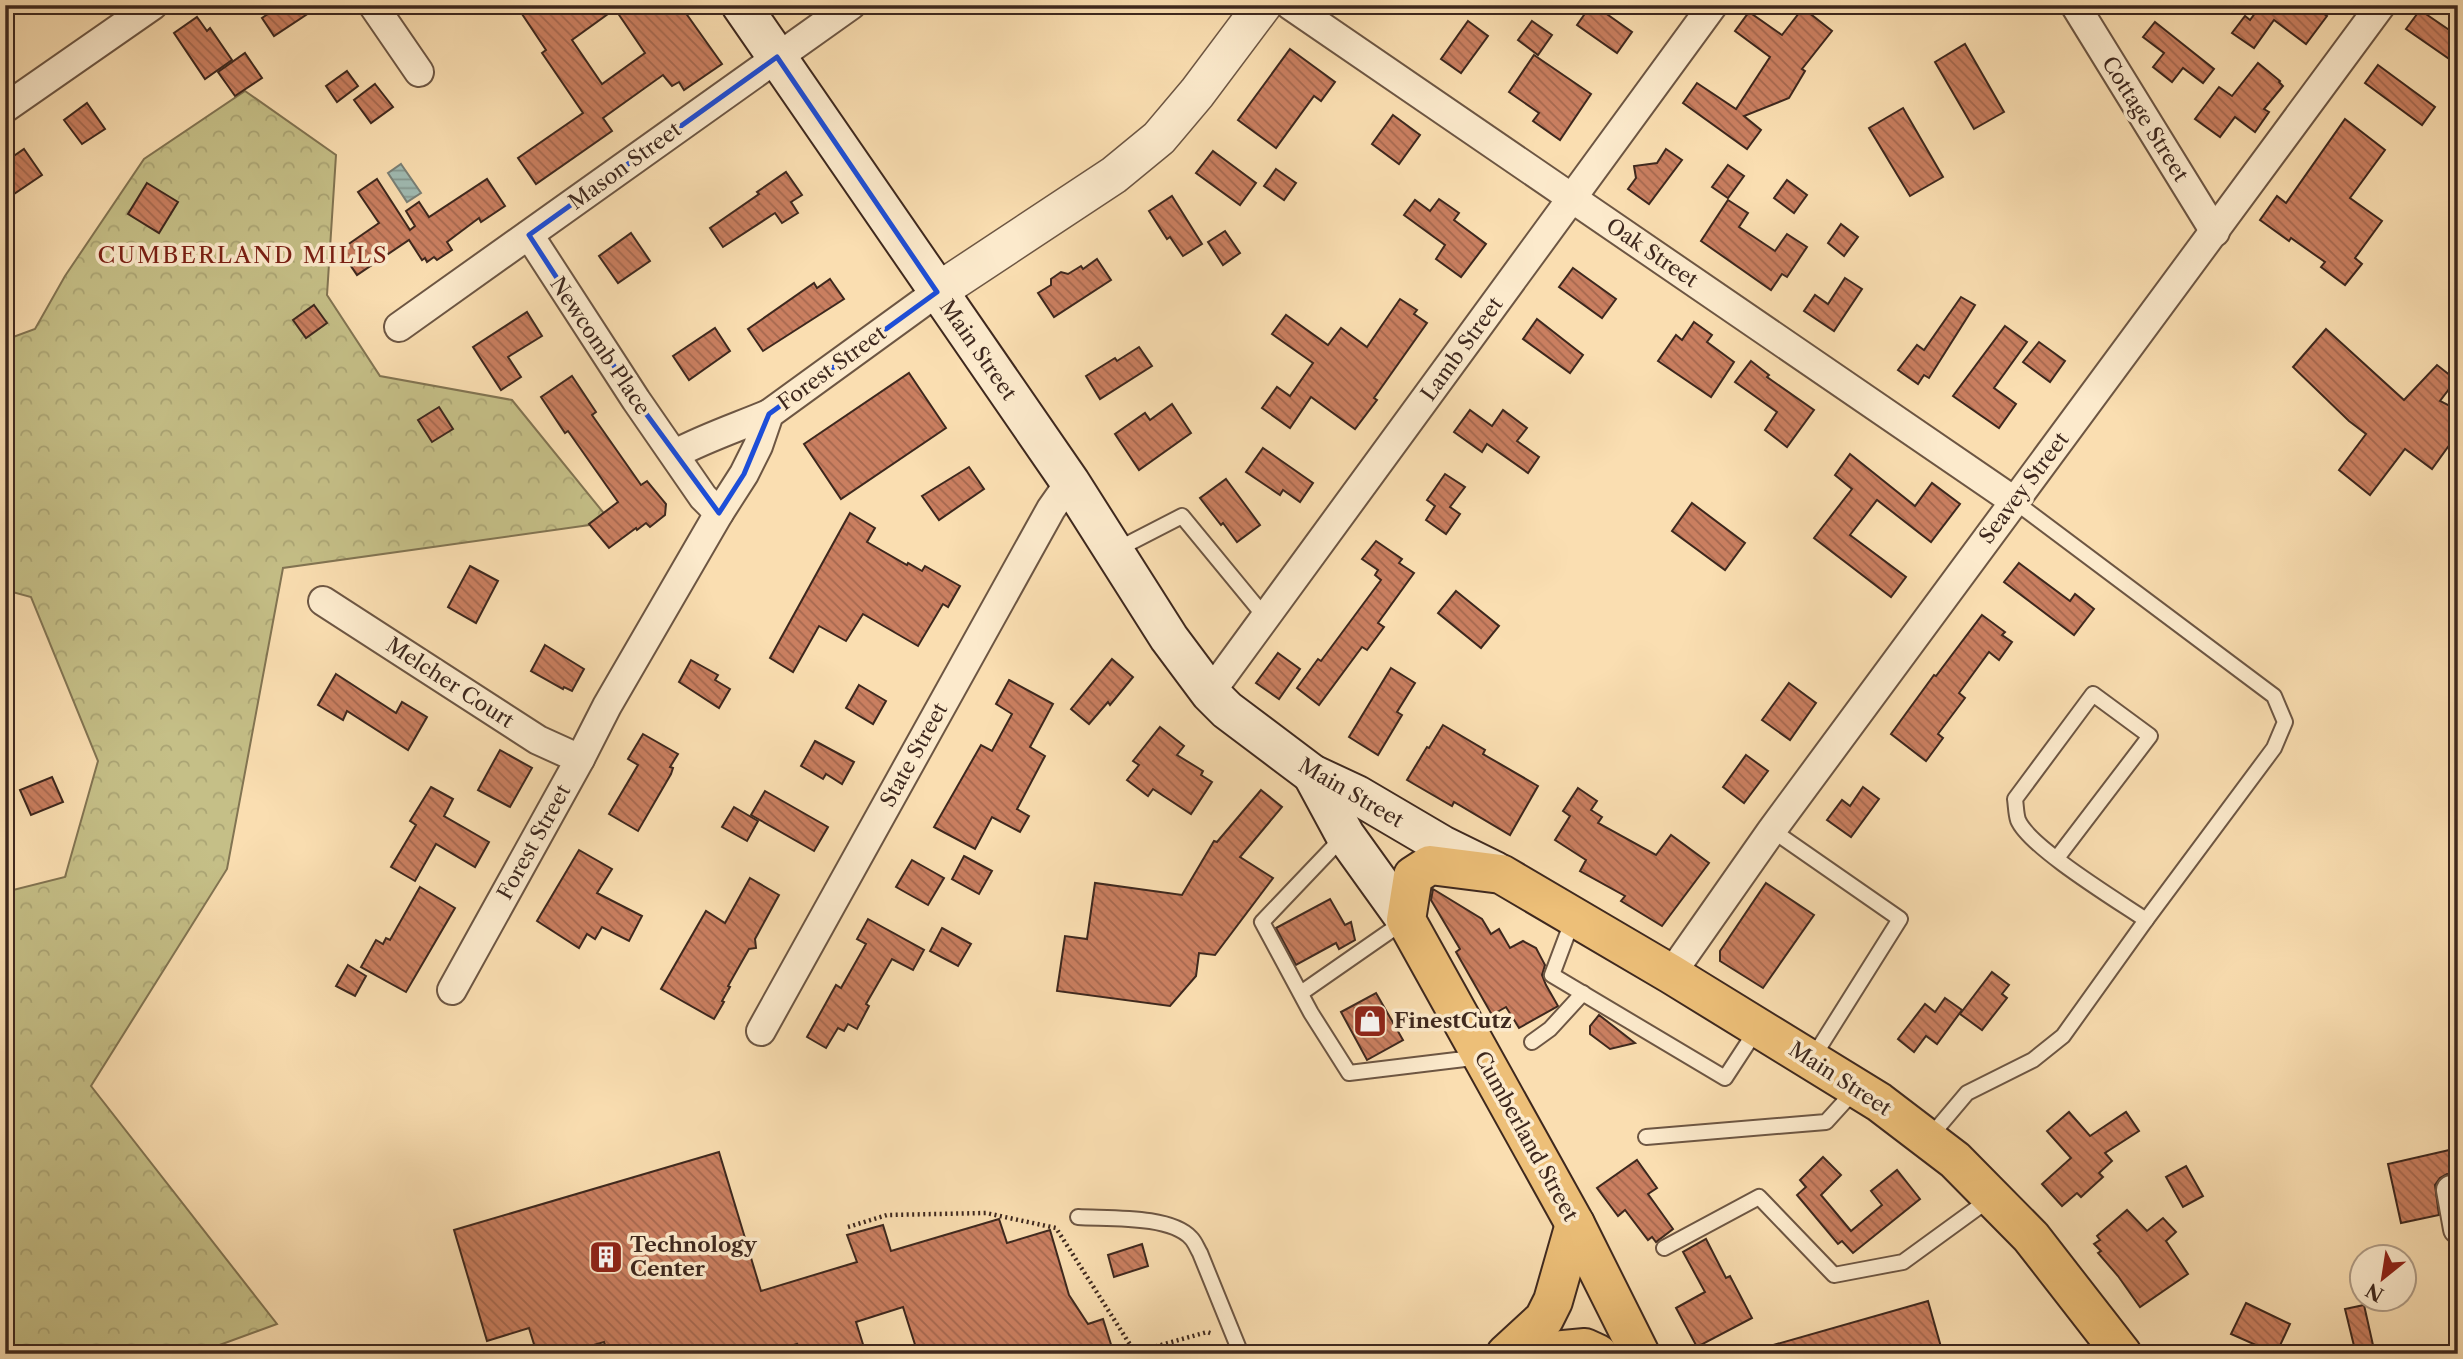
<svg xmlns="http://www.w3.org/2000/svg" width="2463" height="1359" font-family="'Libre Caslon Text',serif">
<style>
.forest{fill:url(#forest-crowns);stroke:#827452;stroke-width:2}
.water{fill:url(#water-rules);stroke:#798077;stroke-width:2}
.building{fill:url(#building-back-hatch);stroke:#3e281e;stroke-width:2;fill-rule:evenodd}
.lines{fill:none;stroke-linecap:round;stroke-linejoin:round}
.service-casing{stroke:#6d5643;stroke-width:18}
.minor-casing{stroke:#6d5643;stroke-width:32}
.tertiary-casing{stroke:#6d5643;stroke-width:40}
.secondary-casing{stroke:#3e281e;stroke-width:42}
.primary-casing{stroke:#3e281e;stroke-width:42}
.path{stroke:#3e281e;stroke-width:4.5;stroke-dasharray:2 3.5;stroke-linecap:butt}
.service{stroke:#fceacc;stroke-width:14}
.minor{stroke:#fceacc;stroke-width:28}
.tertiary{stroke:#fceacc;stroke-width:37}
.secondary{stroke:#fceacc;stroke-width:38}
.primary{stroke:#edbf78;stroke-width:38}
.marked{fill:none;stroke:#1d4ed8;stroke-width:5;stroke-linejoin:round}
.labels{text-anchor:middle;stroke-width:7;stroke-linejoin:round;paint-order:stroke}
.street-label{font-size:21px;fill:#3e281e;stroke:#fceacc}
.poi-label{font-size:21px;font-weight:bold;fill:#3e281e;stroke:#fceacc;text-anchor:start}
.neighbourhood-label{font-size:23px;letter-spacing:2px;fill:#7a1f14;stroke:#fceacc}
</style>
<defs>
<pattern id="forest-crowns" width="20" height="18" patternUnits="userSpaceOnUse" patternTransform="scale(1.75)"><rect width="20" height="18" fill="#c5bf87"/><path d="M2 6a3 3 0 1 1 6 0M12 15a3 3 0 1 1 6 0" fill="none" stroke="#aaa474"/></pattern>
<pattern id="water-rules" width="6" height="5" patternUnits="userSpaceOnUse" patternTransform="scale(1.75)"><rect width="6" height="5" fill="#a0bbb3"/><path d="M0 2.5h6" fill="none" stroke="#849891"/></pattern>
<pattern id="building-back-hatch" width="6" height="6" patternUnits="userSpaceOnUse" patternTransform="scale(1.75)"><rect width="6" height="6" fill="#ca7f60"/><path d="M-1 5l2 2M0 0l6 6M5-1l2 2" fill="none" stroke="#a5684f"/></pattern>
</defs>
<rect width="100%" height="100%" fill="#fadeb1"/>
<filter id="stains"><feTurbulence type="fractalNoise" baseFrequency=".00286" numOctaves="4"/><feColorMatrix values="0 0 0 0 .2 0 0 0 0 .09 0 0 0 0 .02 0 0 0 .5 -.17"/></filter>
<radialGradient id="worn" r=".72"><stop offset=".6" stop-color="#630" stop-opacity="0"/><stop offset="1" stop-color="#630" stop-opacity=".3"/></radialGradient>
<!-- forest -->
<path class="forest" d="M245 91 336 155 327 295 380 376 512 400 611 522 283 568 227 869 91 1086 277 1324 195 1354H5V892L65 877 98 761 31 597 5 590V340L35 329 65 276 144 159Z"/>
<!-- water -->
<path class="water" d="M401 164 421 193 407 202 388 173Z"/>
<!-- building -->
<g class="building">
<path d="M281 5H321L274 36 262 18Z"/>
<path d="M535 5H680L722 64 684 90 679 82 672 86 663 75 603 118 612 131 536 184 518 158 583 113 542 53 546 50 522 14ZM615 9 645 53 602 84 572 40Z"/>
<path d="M1591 5H1594L1632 32 1617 53 1577 25Z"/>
<path d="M2253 5H2312L2327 16 2306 44 2274 20 2254 48 2232 33 2245 16 2250 20 2258 9Z"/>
<path d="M1803 8 1832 31 1802 69 1805 71 1789 98 1744 116 1761 130 1747 149 1683 103 1697 83 1736 109 1770 57 1735 31 1749 12 1782 35Z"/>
<path d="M2420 10 2458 36V65L2406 29Z"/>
<path d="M197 17 207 31 210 28 232 60 205 79 174 33Z"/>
<path d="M1468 21 1488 36 1461 73 1441 59Z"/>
<path d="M1532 21 1552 35 1538 55 1518 40Z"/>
<path d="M2155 22 2214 69 2203 83 2183 68 2172 82 2153 67 2164 53 2143 37Z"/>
<path d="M1965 44 2004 112 1974 129 1935 62Z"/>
<path d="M1290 49 1335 82 1321 101 1314 96 1276 148 1238 120Z"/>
<path d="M245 53 262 78 235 96 218 72Z"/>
<path d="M1534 55 1591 94 1560 140 1533 121 1539 113 1509 92Z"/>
<path d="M2258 63 2280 81 2279 82 2283 86 2264 109 2269 112 2255 132 2235 117 2220 137 2195 119 2219 87 2232 96Z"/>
<path d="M2378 65 2435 107 2422 125 2365 83Z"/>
<path d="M347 71 358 86 337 102 326 86Z"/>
<path d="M375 84 393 107 371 123 354 100Z"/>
<path d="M87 103 105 129 82 144 64 120Z"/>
<path d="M1903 108 1943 177 1910 196 1869 128Z"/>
<path d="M1393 115 1420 135 1399 164 1372 144Z"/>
<path d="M2345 119 2385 150 2350 198 2382 221 2355 258 2362 264 2345 285 2321 267 2325 262 2291 238 2289 241 2260 220 2277 196 2286 203Z"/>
<path d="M24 149 42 175 5 200V162Z"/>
<path d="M1666 149 1682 160 1649 204 1628 189 1636 178 1634 166 1657 163Z"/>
<path d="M1213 151 1256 183 1240 205 1196 173Z"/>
<path d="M1728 165 1744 176 1728 198 1712 187Z"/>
<path d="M1276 169 1296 183 1284 200 1264 186Z"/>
<path d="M786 172 802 195 791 202 798 213 782 223 775 213 723 247 710 228 759 194 757 192Z"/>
<path d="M377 179 410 230 415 226 406 211 419 202 429 217 487 179 505 206 481 222 479 218 447 242 452 250 437 260 434 257 427 262 425 258 422 260 409 240 357 275 340 250 379 223 358 192Z"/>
<path d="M1787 180 1807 195 1794 213 1774 198Z"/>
<path d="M147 183 178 202 159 233 128 214Z"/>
<path d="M1172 196 1202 244 1183 256 1170 237 1167 239 1149 211Z"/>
<path d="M1439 199 1459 213 1454 220 1486 244 1461 277 1436 259 1445 245 1404 215 1415 200 1430 211Z"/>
<path d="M1728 200 1748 213 1739 227 1775 251 1787 234 1807 247 1787 277 1782 274 1771 290 1701 241Z"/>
<path d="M1841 224 1858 237 1844 256 1828 243Z"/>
<path d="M1225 231 1240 253 1223 265 1208 242Z"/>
<path d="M631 233 650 261 618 283 599 256Z"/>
<path d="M1097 259 1111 280 1054 317 1038 293 1051 285V279L1061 272 1068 274 1081 266 1083 269Z"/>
<path d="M1573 268 1616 299 1602 318 1559 287Z"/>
<path d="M1845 278 1862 289 1834 331 1804 311 1815 295 1828 304Z"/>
<path d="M830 279 844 299 763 351 748 329 814 283 817 288Z"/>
<path d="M1961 297 1975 305 1929 378 1924 375 1918 384 1898 370 1917 345 1924 350Z"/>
<path d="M1400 299 1417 310 1414 314 1427 323 1374 398 1377 400 1355 429 1311 397 1290 428 1262 408 1277 387 1290 396 1313 363 1272 334 1286 315 1328 345 1341 328 1367 347Z"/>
<path d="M314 305 327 323 306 338 293 320Z"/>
<path d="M527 312 542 336 508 357 521 377 501 390 473 347Z"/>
<path d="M1537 319 1583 355 1570 373 1523 339Z"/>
<path d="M1694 322 1712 335 1707 342 1734 362 1711 397 1658 361 1676 335 1682 340Z"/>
<path d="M2005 326 2027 342 1994 388 2016 404 1999 428 1953 396Z"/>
<path d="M715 328 730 351 689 380 673 356Z"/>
<path d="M2326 329 2404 400 2437 365 2456 380 2440 401 2458 410V433L2432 469 2405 449 2370 495 2339 470 2366 434 2349 421 2293 367Z"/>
<path d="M2039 342 2065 361 2050 382 2023 362Z"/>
<path d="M1139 347 1152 366 1100 399 1086 376 1115 358 1117 361Z"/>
<path d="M1751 361 1769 375 1767 377 1814 410 1787 447 1765 430 1777 412 1735 382Z"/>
<path d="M909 373 946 428 841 499 804 444Z"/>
<path d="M572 376 596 412 592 415 641 485 647 481 666 504 665 515 650 527 646 523 637 530 636 528 609 548 589 524 618 502 568 431 565 433 541 397Z"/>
<path d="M1172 404 1191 433 1139 470 1115 434 1145 413 1150 420Z"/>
<path d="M439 407 453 429 432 442 418 420Z"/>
<path d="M1470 410 1492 426 1503 410 1527 428 1517 441 1539 457 1528 473 1487 444 1482 452 1454 432Z"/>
<path d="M1263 448 1313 483 1300 502 1283 490 1280 495 1246 472Z"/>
<path d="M1850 454 1915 506 1932 483 1960 504 1931 542 1877 500 1850 535 1906 577 1891 597 1814 538 1852 489 1835 475Z"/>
<path d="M969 467 984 489 939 520 922 496Z"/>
<path d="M1445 474 1465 487 1450 507 1460 514 1446 534 1426 520 1435 506 1427 500Z"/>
<path d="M1226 479 1260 525 1237 542 1223 523 1221 525 1200 498Z"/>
<path d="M1692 503 1745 543 1725 570 1672 531Z"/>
<path d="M850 513 875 528 867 542 907 565 908 563 922 571 925 566 960 586 948 607 943 604 918 646 863 614 846 641 819 626 793 672 770 658Z"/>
<path d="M1376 541 1402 559 1399 563 1414 573 1378 623 1384 627 1367 650 1362 647 1319 705 1297 688 1318 659 1321 661 1381 580 1375 575 1378 570 1362 559Z"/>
<path d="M2019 563 2070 601 2075 594 2094 609 2074 635 2004 582Z"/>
<path d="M470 566 498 581 476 623 448 607Z"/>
<path d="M1456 591 1499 626 1481 648 1438 613Z"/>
<path d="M1982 615 2005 632 2002 635 2012 642 1999 660 1989 652 1959 693 1965 698 1938 734 1943 738 1926 761 1891 734 1934 675 1936 676Z"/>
<path d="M545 645 584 669 572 691 564 687 563 689 531 671Z"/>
<path d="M1278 653 1300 669 1279 699 1256 683Z"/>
<path d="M1112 659 1133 677 1110 705 1108 702 1089 724 1071 709Z"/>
<path d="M691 660 718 675 715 680 730 689 719 708 679 682Z"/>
<path d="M1391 668 1415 683 1397 712 1402 715 1378 755 1349 737Z"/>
<path d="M336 674 396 713 402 702 427 717 408 750 347 711 343 720 318 705Z"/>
<path d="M1009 680 1053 704 1030 747 1045 756 1017 809 1029 816 1020 832 992 817 975 849 934 827 981 745 992 751 1012 714 996 704Z"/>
<path d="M1789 683 1816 703 1790 740 1762 720Z"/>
<path d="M859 685 886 701 873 724 846 708Z"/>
<path d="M1443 725 1485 750 1483 754 1538 786 1510 835 1454 802 1452 806 1407 780 1427 747 1429 748Z"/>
<path d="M1160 727 1184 746 1177 755 1203 771 1201 775 1212 782 1191 814 1153 789 1148 796 1127 780 1139 765 1133 761Z"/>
<path d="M643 734 678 754 670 767 673 768 671 774 638 831 609 814 638 765 628 759Z"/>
<path d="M815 741 854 762 842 784 826 774 823 779 801 766Z"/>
<path d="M500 750 532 768 510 807 478 790Z"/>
<path d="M1746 755 1768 771 1744 803 1723 787Z"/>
<path d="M52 777 63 802 31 815 20 790Z"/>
<path d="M431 787 453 799 444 816 489 842 475 867 436 844 415 881 391 867 416 825 410 821Z"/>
<path d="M1863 787 1879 799 1851 837 1827 820 1842 800 1850 806Z"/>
<path d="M1578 788 1597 801 1591 810 1602 817 1598 823 1656 855 1671 835 1709 863 1662 926 1621 901 1625 896 1580 871 1586 860 1555 840 1570 816 1563 811Z"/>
<path d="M1261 790 1282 807 1240 857 1273 878 1215 955 1199 953 1196 976 1170 1006 1057 991 1065 936 1087 939 1095 883 1182 895 1214 841 1217 842Z"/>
<path d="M765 791 828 827 814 851 751 815Z"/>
<path d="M734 807 758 821 747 841 722 827Z"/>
<path d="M579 850 612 869 597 893 642 916 629 941 602 927 595 939 587 934 579 948 537 921Z"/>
<path d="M964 856 992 871 979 894 952 879Z"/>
<path d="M912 860 944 878 928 905 896 887Z"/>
<path d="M750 878 779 895 755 939 756 948 749 949 728 986 730 987 722 1001 724 1002 714 1019 661 989 706 911 725 923Z"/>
<path d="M1766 883 1814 915 1763 988 1720 961V951Z"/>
<path d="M420 887 455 908 406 992 361 967 376 940 383 944 386 938 390 940Z"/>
<path d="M1433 889 1482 919 1491 934 1499 929 1510 948 1523 941 1536 948 1545 965 1542 975 1546 985 1558 1006 1519 1028 1506 1007 1492 1015 1456 952 1460 949 1431 900Z"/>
<path d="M1330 899 1345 925 1351 922 1355 940 1339 949 1336 943 1296 965 1276 928Z"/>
<path d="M868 919 924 950 913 970 892 959 866 1004 869 1006 857 1029 848 1024 844 1031 838 1028 826 1048 807 1037 836 985 841 988 866 944 857 939Z"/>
<path d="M942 928 971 944 958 966 930 951Z"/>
<path d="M348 965 366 976 355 996 336 986Z"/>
<path d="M1992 972 2009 985 2002 994 2007 998 1982 1030 1960 1014Z"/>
<path d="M1376 993 1403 1040 1367 1060 1341 1012Z"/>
<path d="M1945 998 1962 1010 1937 1044 1926 1036 1914 1052 1898 1039 1925 1004 1935 1012Z"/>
<path d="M1599 1015 1635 1043 1610 1049 1590 1034V1026Z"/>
<path d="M2069 1112 2090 1136 2126 1112 2139 1131 2105 1153 2112 1161 2099 1173 2103 1177 2081 1197 2077 1193 2062 1206 2042 1184 2071 1158 2047 1131Z"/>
<path d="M2458 1148V1175L2447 1174 2440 1178 2435 1185 2439 1215 2401 1223 2388 1164Z"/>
<path d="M719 1152 761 1291 857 1262 847 1235 883 1225 891 1251 999 1219 1007 1243 1050 1230 1069 1295 1088 1324 1103 1319 1114 1354H918L903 1307 856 1322 866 1354H800L797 1344 763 1354H608L604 1342 563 1354H537L529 1328 487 1341 454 1230Z"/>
<path d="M1823 1157 1841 1175 1821 1195 1851 1231 1882 1205 1871 1191 1897 1170 1920 1199 1853 1253 1842 1241 1838 1244 1797 1195 1806 1187 1800 1180Z"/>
<path d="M1637 1160 1657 1188 1648 1194 1673 1229 1656 1242 1652 1237 1648 1240 1625 1210 1618 1216 1597 1188Z"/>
<path d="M2186 1166 2203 1196 2183 1207 2166 1177Z"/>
<path d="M2127 1210 2147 1231 2163 1218 2176 1232 2166 1241 2188 1274 2140 1307 2118 1276 2098 1253 2101 1251 2094 1244 2100 1240 2097 1236Z"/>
<path d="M1706 1239 1726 1278 1730 1276 1752 1318 1697 1347 1676 1308 1705 1292 1683 1252Z"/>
<path d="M1142 1244 1148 1266 1114 1277 1108 1255Z"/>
<path d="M1928 1301 1943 1354H1764L1763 1348Z"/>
<path d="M2246 1303 2290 1324 2276 1354 2231 1334Z"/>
<path d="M2364 1305 2375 1354H2356L2345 1309Z"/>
</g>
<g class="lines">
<!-- service casing -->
<g class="service-casing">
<g id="service">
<path d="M1114 551 1182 516 1266 618"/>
<path d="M1772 830 1900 919 1812 1059"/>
<path d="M1343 837 1262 922 1311 1013 1349 1073 1481 1057"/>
<path d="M2057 858 2150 736 2093 694 2015 799C2016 806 2016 814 2018 820 2029 847 2118 901 2146 920"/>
<path d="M1573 919 1552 975 1725 1078 1757 1029"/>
<path d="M1301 993 1406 920"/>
<path d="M1532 1042 1550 1029 1583 993"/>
<path d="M1646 1137 1826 1122 1856 1089"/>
<path d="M1929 1138 1967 1093 2033 1060 2063 1036 2146 920 2274 748 2285 722 2274 696 2014 501"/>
<path d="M1078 1217C1108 1219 1170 1215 1191 1238 1195 1242 1197 1248 1200 1253L1241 1354"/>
<path d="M1664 1248 1759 1197 1834 1275 1903 1262 1991 1198"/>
</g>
</g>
<!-- minor casing -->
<g class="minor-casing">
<g id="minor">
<path d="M373 5 419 72"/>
<path d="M1290 5 2014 501"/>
<path d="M2075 5 2215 232"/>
<path d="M5 108 153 5"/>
<path d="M529 235 636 400 703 497 719 513"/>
<path d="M399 327 851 5"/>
<path d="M675 454C705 438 738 427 769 414"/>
<path d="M323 601 538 740 580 759"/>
<path d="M1210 693 1713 5"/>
<path d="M1671 974 1772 830 2381 5"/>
<path d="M452 990 580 759 607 706 719 513 744 474 758 446 769 414 937 292"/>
<path d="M761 1031 1051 509 1070 482"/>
<path d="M2451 1190 2458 1229"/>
</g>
</g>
<!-- tertiary casing -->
<g class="tertiary-casing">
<path id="tertiary" d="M937 292 1114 175 1159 138 1197 93 1263 5"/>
</g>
<!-- secondary casing -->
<g class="secondary-casing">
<g id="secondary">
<path d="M741 5 1070 482 1169 638 1210 693 1227 710 1312 774 1357 795 1442 845 1495 871"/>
<path d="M1312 774 1345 835 1406 920"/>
</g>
</g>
<!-- primary casing -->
<g class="primary-casing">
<g id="primary">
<path d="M1506 1354 1544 1319 1553 1301 1575 1224"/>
<path d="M1519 1354 1585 1348 1598 1354"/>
<path d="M1640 1354 1575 1224 1406 920 1413 876 1430 865 1501 874 1671 974 1879 1102 1955 1160 2031 1237 2122 1354"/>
</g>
</g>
<!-- path -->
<g class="path">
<path d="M848 1227 887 1215 986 1213 1056 1228 1136 1354"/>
<path d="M1129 1354 1207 1332 1213 1334"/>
</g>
<!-- service -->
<use href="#service" class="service"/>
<!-- minor -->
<use href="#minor" class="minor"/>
<!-- tertiary -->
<use href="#tertiary" class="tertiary"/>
<!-- secondary -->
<use href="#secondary" class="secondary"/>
<!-- primary -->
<use href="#primary" class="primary"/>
</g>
<!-- marked area -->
<path class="marked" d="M777 57 937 292 769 414 744 474 719 513 636 400 529 235Z"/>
<!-- icons -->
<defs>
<g id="shop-square" transform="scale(1.75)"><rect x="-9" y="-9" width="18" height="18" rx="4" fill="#8f2418" stroke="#fceacc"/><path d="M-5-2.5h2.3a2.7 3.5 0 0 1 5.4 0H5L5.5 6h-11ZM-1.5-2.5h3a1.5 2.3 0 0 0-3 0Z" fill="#fff"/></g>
<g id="building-square" transform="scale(1.75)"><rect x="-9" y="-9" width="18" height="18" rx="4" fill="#8f2418" stroke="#fceacc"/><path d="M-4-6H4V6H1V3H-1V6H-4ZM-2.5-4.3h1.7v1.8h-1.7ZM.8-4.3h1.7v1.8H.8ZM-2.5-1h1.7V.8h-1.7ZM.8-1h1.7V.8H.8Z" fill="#fff"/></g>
</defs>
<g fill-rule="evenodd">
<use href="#shop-square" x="1370" y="1021"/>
<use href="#building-square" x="606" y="1257"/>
</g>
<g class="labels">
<!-- street labels -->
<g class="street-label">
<text transform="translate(2145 119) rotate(58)" y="7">Cottage Street</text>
<text transform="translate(625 166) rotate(-36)" y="7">Mason Street</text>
<text transform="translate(1652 253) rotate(34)" y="7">Oak Street</text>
<text transform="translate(600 346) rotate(56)" y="7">Newcomb Place</text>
<text transform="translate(1462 349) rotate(-54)" y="7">Lamb Street</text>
<text transform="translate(978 350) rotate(55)" y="7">Main Street</text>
<text transform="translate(832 368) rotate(-36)" y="7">Forest Street</text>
<text transform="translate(2024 488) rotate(-53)" y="7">Seavey Street</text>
<text transform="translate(450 683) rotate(33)" y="7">Melcher Court</text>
<text transform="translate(914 755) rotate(-61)" y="7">State Street</text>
<text transform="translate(1351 793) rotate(30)" y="7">Main Street</text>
<text transform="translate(534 842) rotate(-61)" y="7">Forest Street</text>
<text transform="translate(1840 1079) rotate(33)" y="7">Main Street</text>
<text transform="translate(1526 1136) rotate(61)" y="7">Cumberland Street</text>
</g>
<!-- poi labels -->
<g class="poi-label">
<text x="1394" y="1028">FinestCutz</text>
<text x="630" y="1252">Technology<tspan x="630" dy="24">Center</tspan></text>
</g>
<!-- neighbourhood labels -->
<g class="neighbourhood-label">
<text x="243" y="263">CUMBERLAND MILLS</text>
</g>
</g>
<!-- margin -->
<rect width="2463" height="1359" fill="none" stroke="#fadeb1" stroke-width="28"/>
<rect x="7" y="7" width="2449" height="1345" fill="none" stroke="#3e281e" stroke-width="3.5"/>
<rect x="14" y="14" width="2435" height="1331" fill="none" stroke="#3e281e" stroke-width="2"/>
<!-- north arrow -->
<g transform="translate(2383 1278) rotate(210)"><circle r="33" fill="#fceacc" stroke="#b09c86" stroke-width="2"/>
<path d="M0-5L12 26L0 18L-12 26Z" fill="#8f2418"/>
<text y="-10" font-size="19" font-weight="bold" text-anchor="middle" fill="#3e281e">N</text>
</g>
<rect width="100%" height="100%" filter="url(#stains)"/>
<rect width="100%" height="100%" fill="url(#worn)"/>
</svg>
